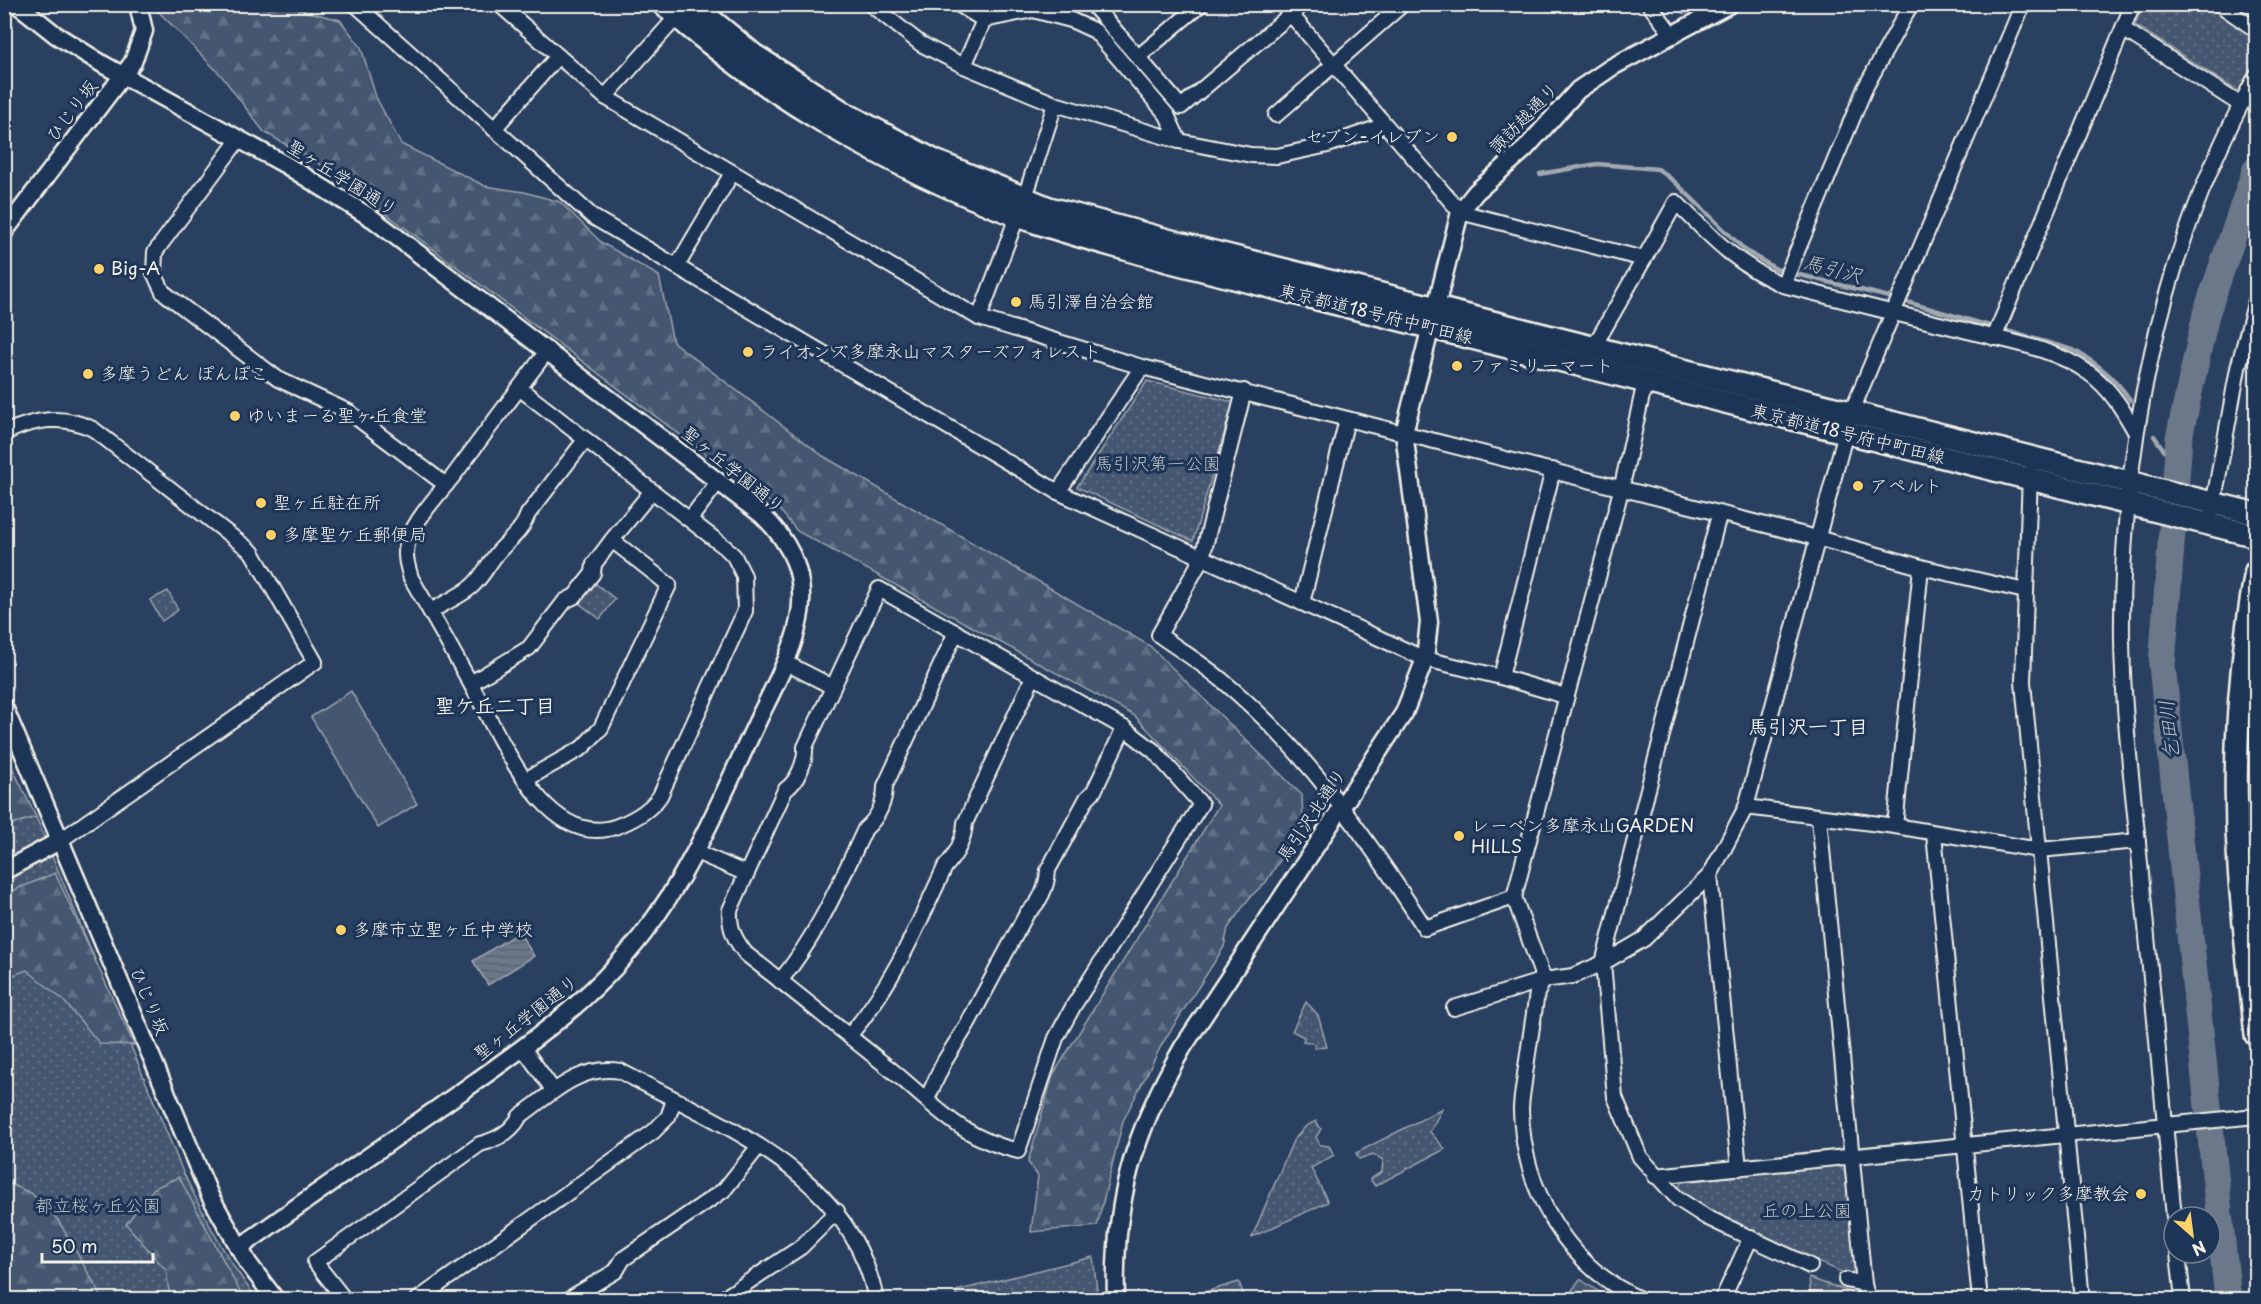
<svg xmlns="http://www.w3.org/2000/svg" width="2261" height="1304" font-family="'Playpen Sans','Klee One',sans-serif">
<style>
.grass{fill:url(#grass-dots);stroke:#9ca4ac;stroke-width:1.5}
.forest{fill:url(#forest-firs);stroke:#9ca4ac;stroke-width:1.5}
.garden{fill:#445771;stroke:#9ca4ac;stroke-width:1.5}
.water{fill:url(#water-rules);stroke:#a1a8b0;stroke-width:1.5}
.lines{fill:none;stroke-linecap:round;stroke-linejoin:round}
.stream{stroke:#a1a8b0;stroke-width:4.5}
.river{stroke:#6a788a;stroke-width:27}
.minor-casing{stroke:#f4f1e8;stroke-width:18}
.tertiary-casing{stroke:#f4f1e8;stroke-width:21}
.primary-casing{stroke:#f4f1e8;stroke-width:26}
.minor{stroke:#1d3557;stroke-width:14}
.tertiary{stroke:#1d3557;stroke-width:16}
.primary{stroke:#1d3557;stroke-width:21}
.poi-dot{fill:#ffd166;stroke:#1d3557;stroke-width:2}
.labels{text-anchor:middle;stroke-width:6;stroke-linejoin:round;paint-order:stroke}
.street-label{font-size:18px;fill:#f4f1e8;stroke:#1d3557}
.poi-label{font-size:18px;fill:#f4f1e8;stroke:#1d3557;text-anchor:start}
.park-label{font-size:18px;fill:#bfc3c4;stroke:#1d3557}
.water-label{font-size:20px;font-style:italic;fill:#bdc1c2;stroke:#1d3557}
.neighbourhood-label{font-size:20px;font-weight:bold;fill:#f4f1e8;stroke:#1d3557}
</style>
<defs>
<pattern id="grass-dots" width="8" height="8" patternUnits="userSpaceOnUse" patternTransform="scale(1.5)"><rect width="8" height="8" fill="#445771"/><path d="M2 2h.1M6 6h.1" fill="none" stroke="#607085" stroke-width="1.8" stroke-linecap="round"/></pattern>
<pattern id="forest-firs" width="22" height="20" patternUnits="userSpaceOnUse" patternTransform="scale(1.5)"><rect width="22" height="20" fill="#445771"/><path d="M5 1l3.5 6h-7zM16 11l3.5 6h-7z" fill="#607085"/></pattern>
<pattern id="water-rules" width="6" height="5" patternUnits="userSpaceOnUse" patternTransform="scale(1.5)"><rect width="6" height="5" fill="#6a788a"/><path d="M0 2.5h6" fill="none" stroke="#5b626b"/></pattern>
</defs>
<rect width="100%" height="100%" fill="#2a4060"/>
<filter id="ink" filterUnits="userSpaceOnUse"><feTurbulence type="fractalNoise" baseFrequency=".0167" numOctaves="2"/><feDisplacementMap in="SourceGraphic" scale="12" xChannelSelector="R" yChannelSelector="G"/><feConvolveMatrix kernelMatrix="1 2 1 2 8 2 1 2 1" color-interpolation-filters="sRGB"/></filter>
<g filter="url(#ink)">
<!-- grass -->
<g class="grass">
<path d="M2143 5H2208L2256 39V63L2242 94 2135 25Z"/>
<path d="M1147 381 1233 402 1193 541 1077 487Z"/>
<path d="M595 583 615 599 600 619 580 604Z"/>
<path d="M168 591 178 610 162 621 150 600Z"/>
<path d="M2256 627V947L2248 862 2246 741Z"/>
<path d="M36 817 183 1172C204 1216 227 1261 257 1299L5 1300V826Z"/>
<path d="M1306 1002 1318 1015 1327 1047 1315 1048V1044L1303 1042 1304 1037 1292 1031Z"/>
<path d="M1442 1109 1430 1132 1445 1149 1375 1186 1370 1179 1382 1172 1383 1160 1373 1154 1359 1159 1356 1153Z"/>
<path d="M1316 1121 1321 1129 1316 1137 1320 1145 1329 1146 1334 1155 1311 1168 1328 1202 1252 1237 1293 1141 1306 1126Z"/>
<path d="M1839 1165 1845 1172 1858 1268 1848 1275 1705 1212 1678 1191 1681 1182Z"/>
<path d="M1093 1257 1098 1299H958L956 1291Z"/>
<path d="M1809 1278 1850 1292 1856 1299H1811Z"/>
<path d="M1580 1279 1609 1299H1566Z"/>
<path d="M1239 1282 1245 1299H1181Z"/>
</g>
<!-- forest -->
<g class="forest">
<path d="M1675 4H1702V5L1684 14 1672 6Z"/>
<path d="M152 5H282L340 20 361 47 376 97 401 144 485 186 524 192 560 202 602 243 659 276 673 342 823 456 1150 646 1302 795 1303 824 1266 882 1250 897 1228 928 1224 947 1162 1044 1123 1121 1097 1226 1031 1232 1038 1176 1028 1162 1053 1075 1219 805 1135 716 797 531 779 509 321 165 264 132 221 75Z"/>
<path d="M5 752 36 817 5 826H4Z"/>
<path d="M55 873 134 1045 100 1044 63 1000 27 970 5 978V894Z"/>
<path d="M179 1177 244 1299H170L166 1270 126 1224 154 1188Z"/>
<path d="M5 1182 31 1193 58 1220 103 1299H5Z"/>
</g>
<!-- garden -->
<path class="garden" d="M351 691 417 804 378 828 311 717Z"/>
<!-- water -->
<path class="water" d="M519 932 534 956 488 985 473 961Z"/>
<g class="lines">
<!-- stream -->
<g class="stream">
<path d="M1540 174 1597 164 1658 169 1675 182 1746 251 1776 269 1893 298 2073 350C2096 363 2115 377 2130 400"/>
<path d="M2154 436 2175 466"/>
</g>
<!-- river -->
<path class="river" d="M2228 1300 2162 665 2179 438 2206 314 2256 169"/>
<!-- minor casing -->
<g class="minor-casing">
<g id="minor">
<path d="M355 4 593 217 1058 492 1425 659 1501 677 1565 696"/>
<path d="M499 4 605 97 979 318 1142 367 1817 538 1921 567 2025 591"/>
<path d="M870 4 921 44 964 66 1055 104 1179 141 1251 155 1277 156 1328 145 1385 125"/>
<path d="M958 4 984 20 1033 10 1071 20 1095 31 1167 115 1179 141"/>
<path d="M1092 4 1181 107 1303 4"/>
<path d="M1282 4 1460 212 1644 259 1676 202C1711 237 1737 265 1783 285 1842 300 1901 315 1960 329 2001 340 2053 347 2089 373 2110 388 2124 411 2136 433"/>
<path d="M1649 4 1673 36"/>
<path d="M2219 4 2256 30"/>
<path d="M2123 29 2241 105"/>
<path d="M1138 57 1201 4"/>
<path d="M964 66 984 20"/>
<path d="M605 97 682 11"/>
<path d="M1276 115 1403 4"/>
<path d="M494 129 558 56"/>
<path d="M239 139 155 252 154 273 163 292 278 379 349 412 446 485"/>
<path d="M677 266 732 173"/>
<path d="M1783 285 1865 88 1911 4"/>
<path d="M979 318 1029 185 1055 104"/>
<path d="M1994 338 2133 4"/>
<path d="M1593 348 1644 259"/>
<path d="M519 388 726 548 734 556 744 576 745 611 660 796C651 809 635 819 620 825 547 856 499 734 472 686 452 650 432 614 411 578 407 565 403 552 409 538 418 516 439 494 454 475 485 433 516 392 548 350"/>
<path d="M1244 391 1202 558 1159 635C1180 650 1203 664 1223 681 1306 750 1367 838 1425 928L1514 897 1621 490 1645 382"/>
<path d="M4 433C35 419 62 414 93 429L252 552 315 662 61 840"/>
<path d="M2030 473 2023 682 2082 1300"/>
<path d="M1058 492 1142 367"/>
<path d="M2212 511 2238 368 2256 300"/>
<path d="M1719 515 1603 963 1615 1097 1640 1157 1678 1199 1706 1217 1810 1266"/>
<path d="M690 519 718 482"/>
<path d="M879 589 1124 728 1154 751 1201 804 1074 1005 1056 1038 1018 1151C958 1137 935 1105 889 1068 841 1030 794 991 746 954 735 940 729 929 730 910L785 790C797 782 806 762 805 747Z"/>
<path d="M1302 603 1347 419"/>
<path d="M431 611C444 603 459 597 471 587 483 577 489 562 500 550 511 538 522 531 528 514L585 440"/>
<path d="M786 663 833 687"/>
<path d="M1501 677 1553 470"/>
<path d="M471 683 529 648 565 601 575 596 593 573 594 564 612 540 652 491"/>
<path d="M525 780 582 748 601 728 669 585 612 540"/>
<path d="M1746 807 1895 826 2039 850 2138 841"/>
<path d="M1819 818 1864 1284 1868 1300"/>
<path d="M1895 826 1921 567"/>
<path d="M1934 834 1980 1300"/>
<path d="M696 852 747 874"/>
<path d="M1710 875 1739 1168"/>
<path d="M1514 897 1544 980 1537 993C1533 1020 1529 1047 1525 1074 1524 1086 1521 1098 1521 1110 1523 1190 1567 1267 1642 1300"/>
<path d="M780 981C818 935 840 882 865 829 878 818 885 802 885 786L956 632"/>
<path d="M1454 1008 1544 980 1573 976 1603 963 1644 939 1710 875 1746 807 1851 413 2023 4"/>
<path d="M849 1036C892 986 917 927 945 867 956 855 964 840 965 823L1033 677"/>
<path d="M523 1048 554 1091"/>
<path d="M927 1099 944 1062 967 1025 1027 913C1040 903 1047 887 1048 870L1087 798 1094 791 1124 728"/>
<path d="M1655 1176 2256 1116"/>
<path d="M2174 1217C2163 1106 2153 996 2142 885 2135 804 2123 721 2122 640 2120 445 2161 248 2256 76"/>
<path d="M2178 1253 2183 1300"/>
<path d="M1846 1280 1864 1284"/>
<path d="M345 1300 315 1262 480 1144C497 1140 512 1131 520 1116 551 1094 580 1064 620 1071 722 1126 852 1172 876 1300"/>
<path d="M417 1300 653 1132 668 1117 674 1100"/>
<path d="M567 1300 616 1271 623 1259 724 1190 759 1146"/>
<path d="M721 1300 801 1247 837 1211"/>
<path d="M1722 1300 1751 1237"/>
</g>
</g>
<!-- tertiary casing -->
<g class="tertiary-casing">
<g id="tertiary">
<path d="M17 4 56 35 104 65 286 165 373 219 762 515C831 581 795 645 760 716 724 791 694 868 643 934 588 1006 515 1054 441 1106 374 1153 306 1200 239 1248"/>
<path d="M4 232 133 62 144 31 138 4"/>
<path d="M4 707 210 1196 248 1263 276 1300"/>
<path d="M4 871 61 840"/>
<path d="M1116 1300C1113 1200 1134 1132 1183 1047L1404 713 1425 659 1429 622 1404 433 1460 212 1476 192 1525 149 1578 90 1612 67 1730 4"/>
</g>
</g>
<!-- primary casing -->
<g class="primary-casing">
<g id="primary">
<path d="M663 4C765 96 890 167 1018 216 1066 234 1117 246 1167 261L2256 536"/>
<path d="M692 4 754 55 846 114 935 161 1049 208 1186 245 2256 514"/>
<path d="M2256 571C2239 667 2232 769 2239 867 2243 923 2250 979 2256 1035"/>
</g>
</g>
<!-- minor -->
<use href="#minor" class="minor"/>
<!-- tertiary -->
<use href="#tertiary" class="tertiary"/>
<!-- primary -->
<use href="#primary" class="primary"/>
</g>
</g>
<!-- markers -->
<g class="poi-dot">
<circle cx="1452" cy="137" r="6"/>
<circle cx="99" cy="269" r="6"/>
<circle cx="1016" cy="302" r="6"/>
<circle cx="748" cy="352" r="6"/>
<circle cx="1457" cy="366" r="6"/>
<circle cx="88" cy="374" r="6"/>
<circle cx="235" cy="416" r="6"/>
<circle cx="1858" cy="486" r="6"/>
<circle cx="261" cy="503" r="6"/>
<circle cx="271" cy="535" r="6"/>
<circle cx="1459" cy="836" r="6"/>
<circle cx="341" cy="930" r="6"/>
<circle cx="2141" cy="1194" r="6"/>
</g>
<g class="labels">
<!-- street labels -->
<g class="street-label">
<text transform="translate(72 111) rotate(-53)" y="6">ひじり坂</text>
<text transform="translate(1524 118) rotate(-46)" y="6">諏訪越通り</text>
<text transform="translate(342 178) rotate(32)" y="6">聖ヶ丘学園通り</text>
<text transform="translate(1376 314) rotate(14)" y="6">東京都道18号府中町田線</text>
<text transform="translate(1848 434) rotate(14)" y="6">東京都道18号府中町田線</text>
<text transform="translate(733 470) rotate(39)" y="6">聖ヶ丘学園通り</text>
<text transform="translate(1312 815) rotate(-56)" y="6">馬引沢北通り</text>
<text transform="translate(149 1001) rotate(67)" y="6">ひじり坂</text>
<text transform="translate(526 1018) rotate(-38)" y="6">聖ヶ丘学園通り</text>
</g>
<!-- poi labels -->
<g class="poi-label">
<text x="1440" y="143" text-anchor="end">セブン-イレブン</text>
<text x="111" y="275">Big-A</text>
<text x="1028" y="308">馬引澤自治会館</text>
<text x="760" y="358">ライオンズ多摩永山マスターズフォレスト</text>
<text x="1469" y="372">ファミリーマート</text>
<text x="100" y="380">多摩うどん ぽんぽこ</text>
<text x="247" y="422">ゆいまーる聖ヶ丘食堂</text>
<text x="1870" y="492">アペルト</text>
<text x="273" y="509">聖ヶ丘駐在所</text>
<text x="283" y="541">多摩聖ケ丘郵便局</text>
<text x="1471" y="832">レーベン多摩永山GARDEN<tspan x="1471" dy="21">HILLS</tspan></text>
<text x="353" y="936">多摩市立聖ヶ丘中学校</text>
<text x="2129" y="1200" text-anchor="end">カトリック多摩教会</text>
</g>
<!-- park labels -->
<g class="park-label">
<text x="1158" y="470">馬引沢第一公園</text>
<text x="98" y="1212">都立桜ヶ丘公園</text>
<text x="1807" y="1217">丘の上公園</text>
</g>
<!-- water labels -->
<g class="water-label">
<text transform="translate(1833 269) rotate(15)" y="7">馬引沢</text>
<text transform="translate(2169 730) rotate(-96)" y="7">乞田川</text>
</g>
<!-- neighbourhood labels -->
<g class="neighbourhood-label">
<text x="495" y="713">聖ケ丘二丁目</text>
<text x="1808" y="734">馬引沢一丁目</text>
</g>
</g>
<!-- margin -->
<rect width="2261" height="1304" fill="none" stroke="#1d3557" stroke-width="24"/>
<rect x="12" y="12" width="2237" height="1280" fill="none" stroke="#f4f1e8" stroke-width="2" filter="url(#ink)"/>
<!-- north arrow -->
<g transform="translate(2192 1235) rotate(152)"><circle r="28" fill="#1d3557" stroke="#738091" stroke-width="1.5"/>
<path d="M0-4.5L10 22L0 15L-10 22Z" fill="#ffd166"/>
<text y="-9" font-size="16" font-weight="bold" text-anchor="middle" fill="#f4f1e8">N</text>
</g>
<!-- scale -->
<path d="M42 1253v9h111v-9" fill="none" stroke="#f4f1e8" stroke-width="3"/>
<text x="51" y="1253" font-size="18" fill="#f4f1e8" stroke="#1d3557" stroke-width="4.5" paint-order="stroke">50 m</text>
</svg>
